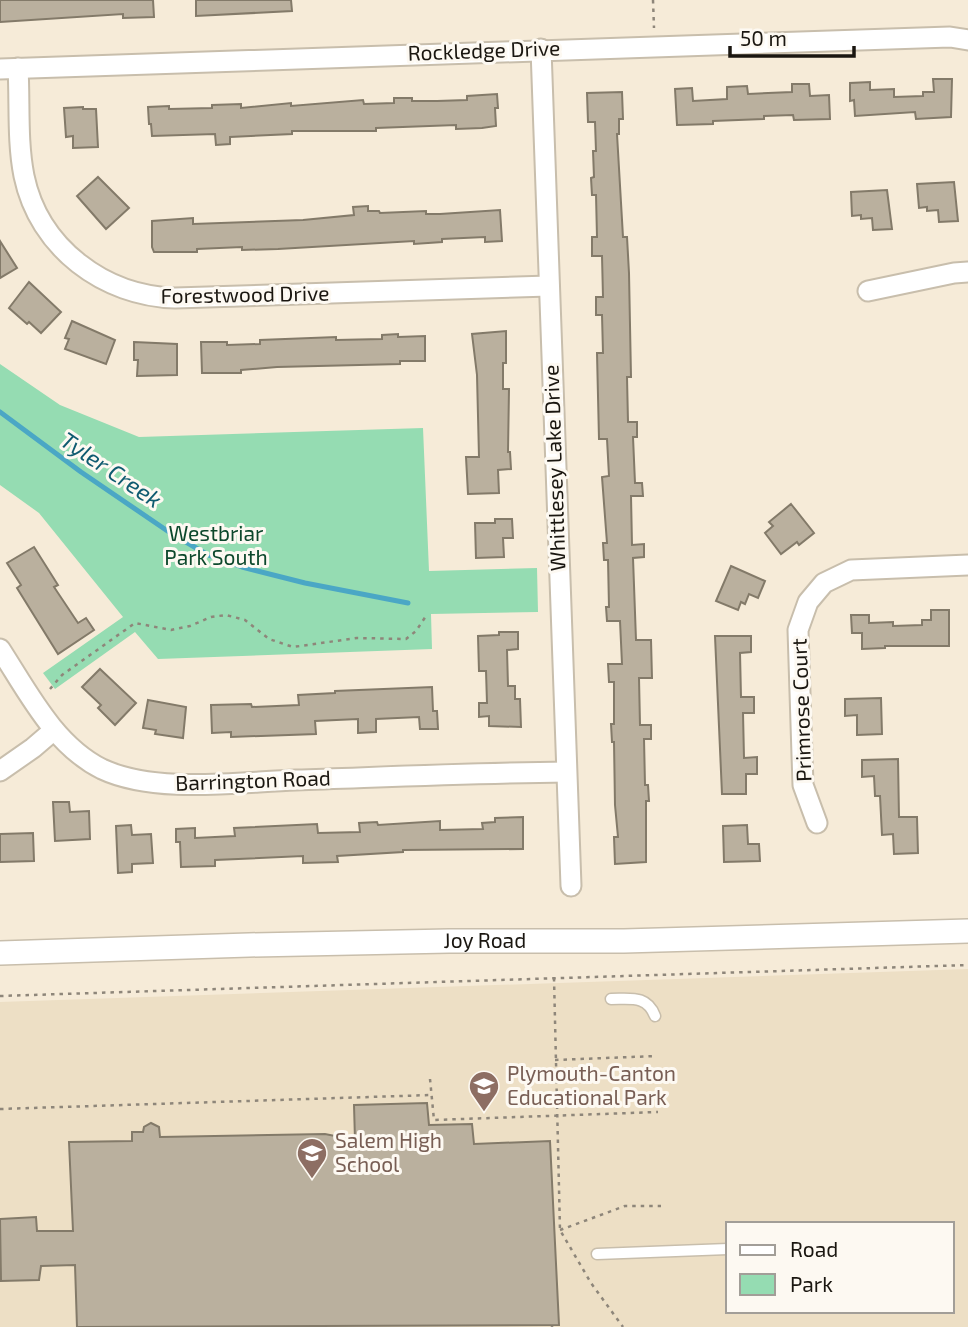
<svg xmlns="http://www.w3.org/2000/svg" width="968" height="1327" font-family="'Exo 2',sans-serif">
<style>
.built{fill:#eddfc5;fill-rule:evenodd}
.green{fill:#95dcb2}
.lines{fill:none;stroke-linecap:round;stroke-linejoin:round}
.stream{stroke:#4ba7c5;stroke-width:5}
.building{fill:#bab09e;stroke:#837a69;stroke-width:2}
.service-casing{stroke:#c8beac;stroke-width:13}
.minor-casing{stroke:#c8beac;stroke-width:23}
.tertiary-casing{stroke:#c8beac;stroke-width:26}
.path{stroke:#8e867a;stroke-width:2.5;stroke-dasharray:3.5 5;stroke-linecap:butt}
.service{stroke:#fff;stroke-width:10}
.minor{stroke:#fff;stroke-width:19}
.tertiary{stroke:#fff;stroke-width:23}
.labels{text-anchor:middle;stroke-width:6;stroke-linejoin:round;paint-order:stroke}
.street-label{font-size:21px;fill:#1a1610;stroke:#fdf9f2}
.park-label{font-size:21px;fill:#0c482c;stroke:#fdf9f2}
.education-label{font-size:21px;fill:#785e54;stroke:#fdf9f2;text-anchor:start}
.water-label{font-size:23px;font-style:italic;fill:#0f5b70;stroke:#fdf9f2}
</style>
<rect width="100%" height="100%" fill="#f6ebd8"/>
<!-- built -->
<path class="built" d="M968 969V1327H0V1002ZM728 1224H952V1311H728Z"/>
<!-- green -->
<path class="green" d="M0 364 60 405 139 437 423 428 429 571 537 568 538 612 431 614 432 649 158 659 135 632 55 689 43 673 123 617 39 513 0 485Z"/>
<g class="lines">
<!-- stream -->
<path class="stream" d="M0 412 81 472 169 532 208 555 242 567 305 583 408 603"/>
</g>
<!-- building -->
<g class="building">
<path d="M0 0H153L154 17 123 18V14L0 22Z"/>
<path d="M196 0H291L292 11 196 16Z"/>
<path d="M933 79H952L951 117 916 119 915 112 855 116 854 100 850 101V83L870 82V90L894 89V97L923 96V92H934Z"/>
<path d="M792 84H809L810 96 829 95 830 119 794 120 793 115 764 116V119L713 121V124L677 125 675 89 692 88 693 101 727 99V87L747 86 748 94 792 92Z"/>
<path d="M622 92 623 119H619V134H617L623 237H627L629 273 631 377H627L628 422H637V437H633L635 483H642L643 496H631L632 545 644 544V557L633 558 636 640H651L652 678H639L640 725H651V739H644L645 785H648L649 801H646V862L615 864 614 837H618L615 805 614 742H612L611 724H614V682H609L608 664H622L620 621H607L606 607H609L608 560H604L603 543H607L602 477 609 476 607 439H599L597 353H603L602 315H596V297H603L602 256H592V237H597L596 195H592L591 178 594 177 593 151H596L595 122H588L587 93Z"/>
<path d="M497 94 498 108H495L496 126 482 128 456 129V125L376 128V131H292V134L230 137V144L216 145 215 134 152 136 151 124H149L148 107 169 106V109L212 108V105L241 104V108L291 103V106L363 100 364 104 394 103V98H412V101H437L467 100V96Z"/>
<path d="M83 107V109H96L98 147 73 148V136L66 137 64 108Z"/>
<path d="M98 177 129 208 106 229 77 196Z"/>
<path d="M954 182 958 221 939 222 938 210 927 211V207L919 208 917 184Z"/>
<path d="M887 190 892 229 873 230 872 218 861 219V215L852 216 851 192Z"/>
<path d="M368 206V211H379L380 213 426 211V214H440L500 210 502 241 485 242V237L442 239V242L414 244V241L278 249 242 250V247L197 249V252H154L152 247V221L193 218V224L303 220 354 215 353 207Z"/>
<path d="M0 241 17 268 0 278Z"/>
<path d="M29 282 61 312 41 333 29 322 27 324 9 308Z"/>
<path d="M72 321 115 340 106 364 65 349 69 339 65 338Z"/>
<path d="M506 331V363H503V389H509L508 452H510L511 469 498 470 499 493 468 494 466 457H479L477 375 472 334Z"/>
<path d="M398 334V337L425 336V361H400V364L277 367 241 370V373H202L201 342H227V345L260 344V340L336 337V340L382 339V335Z"/>
<path d="M134 342 177 344V375L137 376 138 360H134Z"/>
<path d="M791 504 814 533 799 545 797 542 781 554 765 533 773 526 769 522Z"/>
<path d="M495 519H512L513 538H503L504 557 476 558 475 523H495Z"/>
<path d="M34 547 58 585 54 587 78 623 86 618 94 630 58 654 17 588 21 585 7 563Z"/>
<path d="M731 566 765 581 758 598 749 594 745 604 741 602 738 610 716 601Z"/>
<path d="M931 610H949V646H885V648L862 649V633H852L851 615H869V623L893 622V626L922 625V620H931Z"/>
<path d="M499 632H518V649L507 650 508 686H515V699H520L521 727 489 726V716L479 717V703H487L486 671H479L478 636 499 635Z"/>
<path d="M715 636H751V652L740 653 741 697H754V713H743L744 758 757 757V774H746V794H722Z"/>
<path d="M100 669 136 703 115 725 98 708 101 705 82 687Z"/>
<path d="M432 687 433 711H437L438 729H420L419 717 376 719V732L358 733V719L315 721 316 734 231 737V732L212 733 211 705 251 704 252 707 299 705 298 695 335 693V691Z"/>
<path d="M881 698 882 734 857 735V715L845 716V699Z"/>
<path d="M148 700 186 707 183 738 155 734 156 730 143 728Z"/>
<path d="M898 759 899 817H917L918 853 894 854 893 834 882 835 880 796H875L874 776 862 777V760Z"/>
<path d="M53 802H69L70 812 89 811 90 839 55 841Z"/>
<path d="M523 817V849L403 850V852L337 856 338 862 303 863V856L215 860V866L181 867 180 842H176V829L195 828V838L235 836 234 828 317 824 318 833 360 832 359 823 377 822 378 825 440 821V830L483 829 482 823 495 822V818Z"/>
<path d="M131 825 132 835 151 834 153 863 132 864V872L118 873 116 826Z"/>
<path d="M747 825 748 844H759L760 861 724 862 723 826Z"/>
<path d="M33 833 34 861 0 862V834Z"/>
<path d="M427 1103 429 1125 472 1124 474 1144 550 1141 559 1325 77 1327 75 1265 41 1266 39 1280 1 1281 0 1219 36 1217 37 1231H73L69 1142 132 1141V1132H143L144 1127 151 1123 159 1127 160 1137 325 1134 355 1140 354 1105Z"/>
</g>
<g class="lines">
<!-- service casing -->
<g class="service-casing">
<g id="service">
<path d="M611 999C631 999 647 995 655 1016"/>
<path d="M597 1254 728 1249"/>
</g>
</g>
<!-- minor casing -->
<g class="minor-casing">
<g id="minor">
<path d="M541 49 571 886"/>
<path d="M18 68C20 103 17 141 24 176 39 248 104 296 175 298L549 286"/>
<path d="M0 69 950 37 968 40"/>
<path d="M868 291 954 273 968 272"/>
<path d="M0 649C28 692 54 745 102 769 155 794 237 782 296 780 386 777 476 773 566 772"/>
<path d="M0 771 33 748 54 730"/>
<path d="M817 823 803 785 802 755 798 630 808 602 824 583 851 570 968 565"/>
</g>
</g>
<!-- tertiary casing -->
<g class="tertiary-casing">
<g id="tertiary">
<path id="s1" d="M0 953 249 945 449 941H624L968 931"/>
</g>
</g>
<!-- path -->
<g class="path">
<path d="M653 0 654 28"/>
<path d="M50 689 62 675 135 623 171 630 190 626 211 617 226 615 245 620 269 639 293 647 357 638 406 639 416 631 426 616"/>
<path d="M554 978 560 1230 591 1283 623 1327"/>
<path d="M0 996 968 965"/>
<path d="M555 1060 656 1056"/>
<path d="M430 1079 434 1120 658 1112"/>
<path d="M0 1109 431 1095"/>
<path d="M560 1230 625 1206H661"/>
<path d="M552 1326V1327"/>
</g>
<!-- service -->
<use href="#service" class="service"/>
<!-- minor -->
<use href="#minor" class="minor"/>
<!-- tertiary -->
<use href="#tertiary" class="tertiary"/>
</g>
<!-- icons -->
<defs>
<g id="school-pin" transform="scale(1.575)"><path d="M0 17L-7.5 6A9.5 9.5 0 1 1 7.5 6Z" fill="#8d6e63" stroke="#fdf9f2"/><path d="M0-5L7-2L0 1L-7-2ZM-4 1L0 2.5L4 1V4Q0 6-4 4Z" fill="#fff"/></g>
</defs>
<g fill-rule="evenodd">
<use href="#school-pin" x="484" y="1086"/>
<use href="#school-pin" x="312" y="1153"/>
</g>
<g class="labels">
<!-- street labels -->
<g class="street-label">
<text transform="translate(484 51) rotate(-2)" y="7">Rockledge Drive</text>
<text transform="translate(245 295) rotate(-1)" y="7">Forestwood Drive</text>
<text transform="translate(555 468) rotate(-92)" y="7">Whittlesey Lake Drive</text>
<text transform="translate(802 710) rotate(-92)" y="7">Primrose Court</text>
<text transform="translate(253 781) rotate(-2)" y="7">Barrington Road</text>
<text dy="7" stroke="none"><textPath href="#s1" startOffset="485">Joy Road</textPath></text>
</g>
<!-- park labels -->
<g class="park-label">
<text x="216" y="541">Westbriar<tspan x="216" dy="24">Park South</tspan></text>
</g>
<!-- education labels -->
<g class="education-label">
<text x="507" y="1081">Plymouth-Canton<tspan x="507" dy="24">Educational Park</tspan></text>
<text x="335" y="1148">Salem High<tspan x="335" dy="24">School</tspan></text>
</g>
<!-- water labels -->
<g class="water-label">
<text transform="translate(111 470) rotate(34)" y="8">Tyler Creek</text>
</g>
</g>
<!-- legend -->
<rect x="726" y="1222" width="228" height="91" fill="#fdf9f2" stroke="#a29e98" stroke-width="2"/>
<rect x="740" y="1245" width="35" height="10" fill="#ffffff" stroke="#a29e98" stroke-width="2"/>
<text x="790" y="1257" font-size="21" fill="#1a1610">Road</text>
<rect x="740" y="1274" width="35" height="21" fill="#95dcb2" stroke="#a29e98" stroke-width="2"/>
<text x="790" y="1292" font-size="21" fill="#1a1610">Park</text>
<!-- scale -->
<path d="M730 46v10h124v-10" fill="none" stroke="#1a1610" stroke-width="3.5"/>
<text x="740" y="46" font-size="21" fill="#1a1610" stroke="#fdf9f2" stroke-width="5" paint-order="stroke">50 m</text>
</svg>
